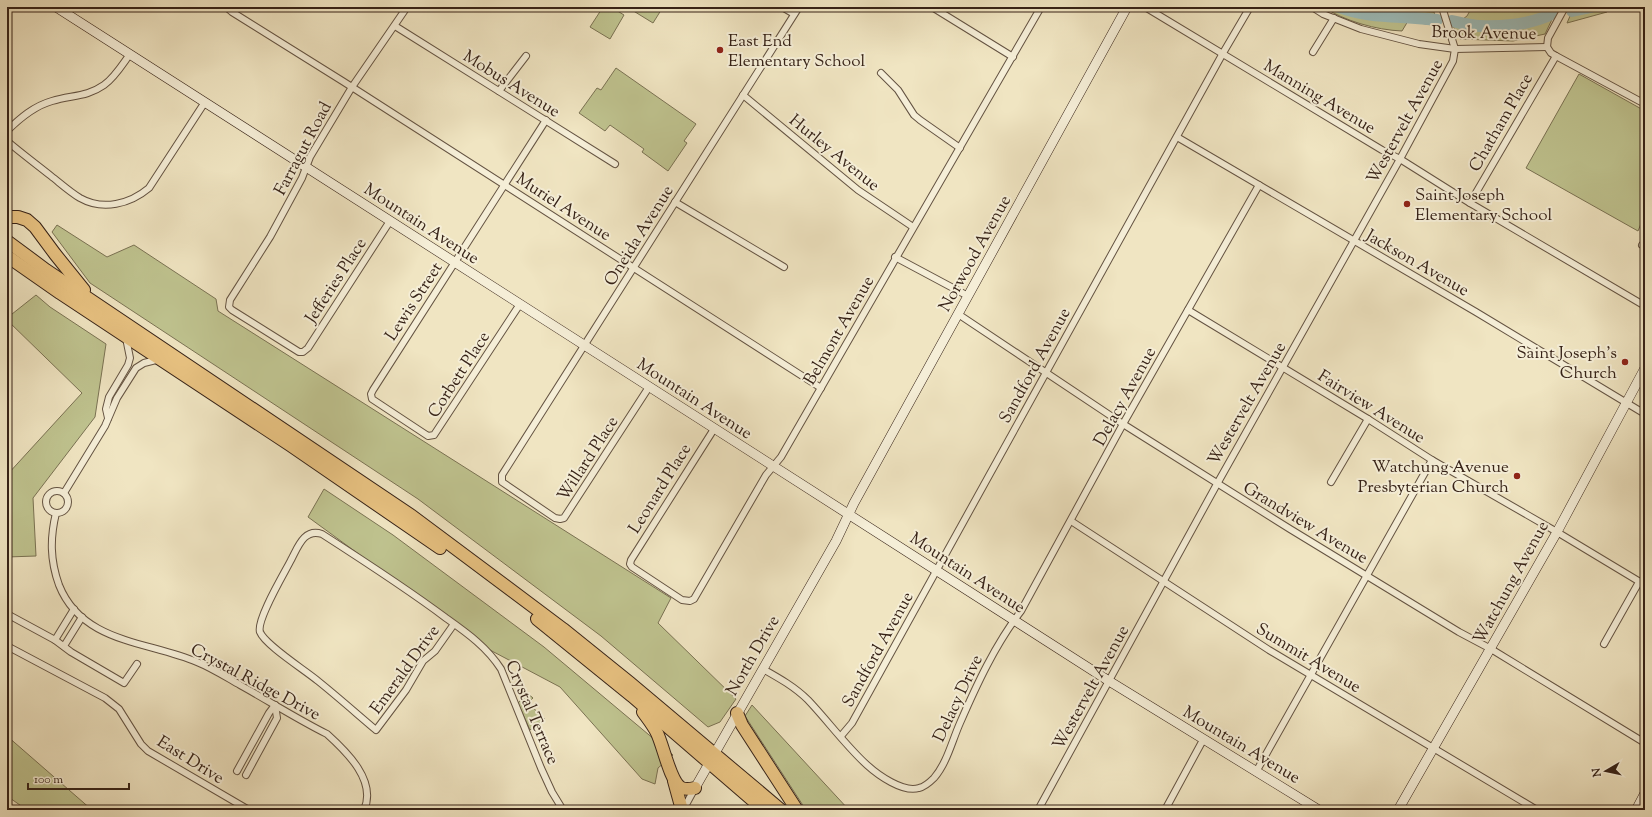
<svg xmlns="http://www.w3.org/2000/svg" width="1652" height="817" font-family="'Sorts Mill Goudy',serif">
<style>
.green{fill:#bfc38f;stroke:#7a7253}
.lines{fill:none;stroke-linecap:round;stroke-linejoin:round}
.river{stroke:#9dbdbb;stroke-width:12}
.street-casing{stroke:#645342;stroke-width:8}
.secondary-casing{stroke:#362217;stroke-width:10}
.highway-casing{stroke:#362217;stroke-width:14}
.street{stroke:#f5eed7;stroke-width:6}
.secondary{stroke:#f5eed7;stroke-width:9}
.highway{stroke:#e8c281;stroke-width:12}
.poi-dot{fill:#8f2418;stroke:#f5eed7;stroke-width:1.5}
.labels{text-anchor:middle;stroke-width:4;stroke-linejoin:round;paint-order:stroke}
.street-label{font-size:17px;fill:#362217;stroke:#f5eed7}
.poi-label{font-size:17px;fill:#362217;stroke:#f5eed7;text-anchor:start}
</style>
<rect width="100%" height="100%" fill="#f0e5c2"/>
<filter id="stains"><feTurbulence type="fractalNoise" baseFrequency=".005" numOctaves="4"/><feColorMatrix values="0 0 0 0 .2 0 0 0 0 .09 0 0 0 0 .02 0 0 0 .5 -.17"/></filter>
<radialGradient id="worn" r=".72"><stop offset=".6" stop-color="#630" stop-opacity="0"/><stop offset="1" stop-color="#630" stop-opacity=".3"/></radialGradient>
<!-- green -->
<g class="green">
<path d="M603 7H611L624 15 610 39 590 27Z"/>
<path d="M627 7H663L653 23Z"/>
<path d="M1323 7H1386L1395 10 1434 12 1438 26 1408 21 1402 31C1376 30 1345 21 1323 7Z"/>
<path d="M1472 7H1558L1545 34 1513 41 1460 39 1453 26 1467 16Z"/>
<path d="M1574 7H1609L1607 12 1567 23Z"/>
<path d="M616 68 696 124 684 141 687 143 668 171 642 152 644 149 610 125 605 131 579 113 597 88 601 90Z"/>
<path d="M1579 74 1645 111V214L1638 231 1526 168Z"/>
<path d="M57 225 107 257 134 245 216 299 218 311 671 598 658 623 736 699 720 722 708 727 601 636 418 499 90 283 52 232Z"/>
<path d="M36 295 50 307 106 344 95 417 33 498 36 556 7 557V475L82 393 7 320V318Z"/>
<path d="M324 489 393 535 544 647 673 755 658 768 655 784 642 779 560 687 490 650 308 517Z"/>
<path d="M527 693 533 698 528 703 545 719 530 730 518 703Z"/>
<path d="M752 705 849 810H806L745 716Z"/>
<path d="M7 736 92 810H27L7 796Z"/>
</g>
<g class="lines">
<!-- river -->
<g class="river">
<path d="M1339 7C1370 19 1404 15 1437 20"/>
<path d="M1572 11 1591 7"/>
<path d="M1452 21C1461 23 1471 26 1480 26 1505 27 1532 24 1554 13"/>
</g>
<!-- street casing -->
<g class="street-casing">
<g id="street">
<path d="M226 7 232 12 344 82 821 388"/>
<path d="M782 7 794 14"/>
<path d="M932 7 1013 57"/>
<path d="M1145 7 1382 150 1400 159 1470 203 1645 306"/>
<path d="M1312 7 1323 14 1361 29 1419 44 1455 49 1547 47"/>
<path d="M395 26 615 164"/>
<path d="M1547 47 1551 53 1556 56 1645 104"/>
<path d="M1547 47 1548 38 1565 7"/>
<path d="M1313 52 1334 18"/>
<path d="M881 73 898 90 914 115 920 120 960 148"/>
<path d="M499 91 526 56"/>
<path d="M743 95 858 190 913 227"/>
<path d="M7 131C20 118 34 106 52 101 72 95 87 97 104 85 115 77 122 65 130 54"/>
<path d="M1177 137 1476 312 1645 414"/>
<path d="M7 141C21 153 36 164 51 176 60 183 70 192 80 198 103 211 130 204 149 188L205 102"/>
<path d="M675 202 784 267"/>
<path d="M1470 203 1556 56"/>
<path d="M390 221 308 348 303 352H299L232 310 229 307 230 300 270 237 302 178 310 157 352 87 407 7"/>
<path d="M1642 245 1645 246"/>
<path d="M895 257 968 296"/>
<path d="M520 304 434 435 428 436 372 399 371 394 373 390 546 120"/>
<path d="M1188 310 1368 419 1432 460 1557 532 1645 585"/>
<path d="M958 314 1123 424 1290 529 1459 632 1491 649 1645 743"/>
<path d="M649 387 564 518 560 519 555 518 502 482V475L799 7"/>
<path d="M108 418 106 409 109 397 128 365 130 358 126 338"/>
<path d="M714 429 631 560 630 564 632 567 682 600 690 601 694 599 766 475 781 457 1041 7"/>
<path d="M1331 482 1368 419"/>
<circle cx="57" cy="502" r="11"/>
<path d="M64 493 105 426 117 398 136 368 144 363 160 359"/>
<path d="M56 513C50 538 50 560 59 585 82 643 147 641 197 662 212 668 226 677 240 685 269 701 297 719 327 734 347 752 377 781 364 810"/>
<path d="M1071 521 1269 650 1537 810"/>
<path d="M7 614 55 640 71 652 124 683 137 664"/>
<path d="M454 624 435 651 423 661 406 690 376 730C357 714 338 697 318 681 305 670 265 645 260 632 256 620 285 572 291 560 298 547 304 528 322 534 364 561 406 588 446 618 467 633 487 647 501 669L541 768 552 792 563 810"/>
<path d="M55 640 74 609"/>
<path d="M1604 644 1639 582"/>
<path d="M7 646 105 698 119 709 141 744 148 751 249 810"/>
<path d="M64 646 82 617"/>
<path d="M763 669C779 678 795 687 808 700 828 721 846 746 867 765 878 775 903 793 919 788 924 787 930 782 934 778 947 763 952 741 960 723 977 684 995 645 1021 611L1123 424 1259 185"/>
<path d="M841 736 852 723 1223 53 1250 7"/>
<path d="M237 771 269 713 275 705"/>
<path d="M1256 772 1432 460"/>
<path d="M246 775 277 718 275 705"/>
<path d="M683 810 695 788"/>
<path d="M1038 810 1217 484 1400 159 1453 61 1455 49 1442 7"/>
<path d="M1165 810 1203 740"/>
</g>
</g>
<!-- secondary casing -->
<g class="secondary-casing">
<g id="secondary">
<path d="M56 7 1109 681 1319 810"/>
<path d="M695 788 836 541 854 503 1127 7"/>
<path d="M1398 810 1557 532 1645 368"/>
<path d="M1636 810 1645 793"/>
</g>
</g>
<!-- highway casing -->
<g class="highway-casing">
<g id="highway">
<path d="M7 217H18L27 220 35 227 55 254 84 290"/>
<path d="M7 241 46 270 412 516 563 629 630 683 781 810"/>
<path d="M7 256 60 293 290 445 440 548"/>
<path d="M537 619 632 696 764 810"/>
<path d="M643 712C648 719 653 725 657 733 663 745 670 780 680 787 684 790 690 789 695 788"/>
<path d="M737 713 742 725 797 810"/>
<path d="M674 781 682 810"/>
</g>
</g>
<!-- street -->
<use href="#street" class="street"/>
<!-- secondary -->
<use href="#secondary" class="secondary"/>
<!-- highway -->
<use href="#highway" class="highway"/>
</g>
<!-- markers -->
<g class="poi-dot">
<circle cx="720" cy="50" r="4"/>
<circle cx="1407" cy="204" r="4"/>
<circle cx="1625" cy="362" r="4"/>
<circle cx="1517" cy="476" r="4"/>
</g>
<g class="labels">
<!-- street labels -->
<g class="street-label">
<text transform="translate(1484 32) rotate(1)" y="6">Brook Avenue</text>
<text transform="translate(512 83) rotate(32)" y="6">Mobus Avenue</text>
<text transform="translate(1320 96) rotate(31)" y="6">Manning Avenue</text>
<text transform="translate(1404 121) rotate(-61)" y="6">Westervelt Avenue</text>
<text transform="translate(1500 122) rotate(-60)" y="6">Chatham Place</text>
<text transform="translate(302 148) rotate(-62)" y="6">Farragut Road</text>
<text transform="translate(835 152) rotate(39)" y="6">Hurley Avenue</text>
<text transform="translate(564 206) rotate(33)" y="6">Muriel Avenue</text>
<text transform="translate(422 223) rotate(33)" y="6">Mountain Avenue</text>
<text transform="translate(638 235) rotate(-58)" y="6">Oneida Avenue</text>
<text transform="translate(974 253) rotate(-61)" y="6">Norwood Avenue</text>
<text transform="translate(1418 262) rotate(30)" y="6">Jackson Avenue</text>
<text transform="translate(335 280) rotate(-57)" y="6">Jefferies Place</text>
<text transform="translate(413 301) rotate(-57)" y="6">Lewis Street</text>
<text transform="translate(838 330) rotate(-60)" y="6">Belmont Avenue</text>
<text transform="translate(1034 365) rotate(-61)" y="6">Sandford Avenue</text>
<text transform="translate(458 374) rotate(-57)" y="6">Corbett Place</text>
<text transform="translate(1124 396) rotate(-61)" y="6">Delacy Avenue</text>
<text transform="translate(695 398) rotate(33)" y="6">Mountain Avenue</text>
<text transform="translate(1246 403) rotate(-60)" y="6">Westervelt Avenue</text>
<text transform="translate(1372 406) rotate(32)" y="6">Fairview Avenue</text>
<text transform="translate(587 458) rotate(-57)" y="6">Willard Place</text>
<text transform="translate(659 488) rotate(-58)" y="6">Leonard Place</text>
<text transform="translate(1306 522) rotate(31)" y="6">Grandview Avenue</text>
<text transform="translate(968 572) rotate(33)" y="6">Mountain Avenue</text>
<text transform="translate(1510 582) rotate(-61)" y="6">Watchung Avenue</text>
<text transform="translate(877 649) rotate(-61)" y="6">Sandford Avenue</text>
<text transform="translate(752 655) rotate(-60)" y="6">North Drive</text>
<text transform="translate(1309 657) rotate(31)" y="6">Summit Avenue</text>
<text transform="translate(404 669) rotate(-54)" y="6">Emerald Drive</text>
<text transform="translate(256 681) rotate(28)" y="6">Crystal Ridge Drive</text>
<text transform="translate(1090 687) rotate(-61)" y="6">Westervelt Avenue</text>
<text transform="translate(957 698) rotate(-65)" y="6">Delacy Drive</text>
<text transform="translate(533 712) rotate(67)" y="6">Crystal Terrace</text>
<text transform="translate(1242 744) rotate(31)" y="6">Mountain Avenue</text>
<text transform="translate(191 759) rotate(32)" y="6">East Drive</text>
</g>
<!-- poi labels -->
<g class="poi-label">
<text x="728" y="46">East End<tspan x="728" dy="20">Elementary School</tspan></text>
<text x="1415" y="200">Saint Joseph<tspan x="1415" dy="20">Elementary School</tspan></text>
<text x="1617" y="358" text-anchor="end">Saint Joseph's<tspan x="1617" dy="20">Church</tspan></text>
<text x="1509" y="472" text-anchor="end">Watchung Avenue<tspan x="1509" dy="20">Presbyterian Church</tspan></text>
</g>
</g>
<!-- margin -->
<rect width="1652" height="817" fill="none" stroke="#f0e5c2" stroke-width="24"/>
<rect x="8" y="8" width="1636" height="801" fill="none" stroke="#362217" stroke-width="2"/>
<rect x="12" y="12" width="1628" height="793" fill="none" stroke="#362217"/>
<!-- north arrow -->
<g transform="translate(1606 771) rotate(261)" stroke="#f5eed7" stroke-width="3" paint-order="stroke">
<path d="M0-3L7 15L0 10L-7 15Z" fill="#362217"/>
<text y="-6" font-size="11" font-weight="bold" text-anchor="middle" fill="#362217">N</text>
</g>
<!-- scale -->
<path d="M28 783v6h101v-6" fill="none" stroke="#362217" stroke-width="2"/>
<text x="34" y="783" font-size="12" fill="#362217" stroke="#f5eed7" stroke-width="3" paint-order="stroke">100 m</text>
<rect width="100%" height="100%" filter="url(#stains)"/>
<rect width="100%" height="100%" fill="url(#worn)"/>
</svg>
